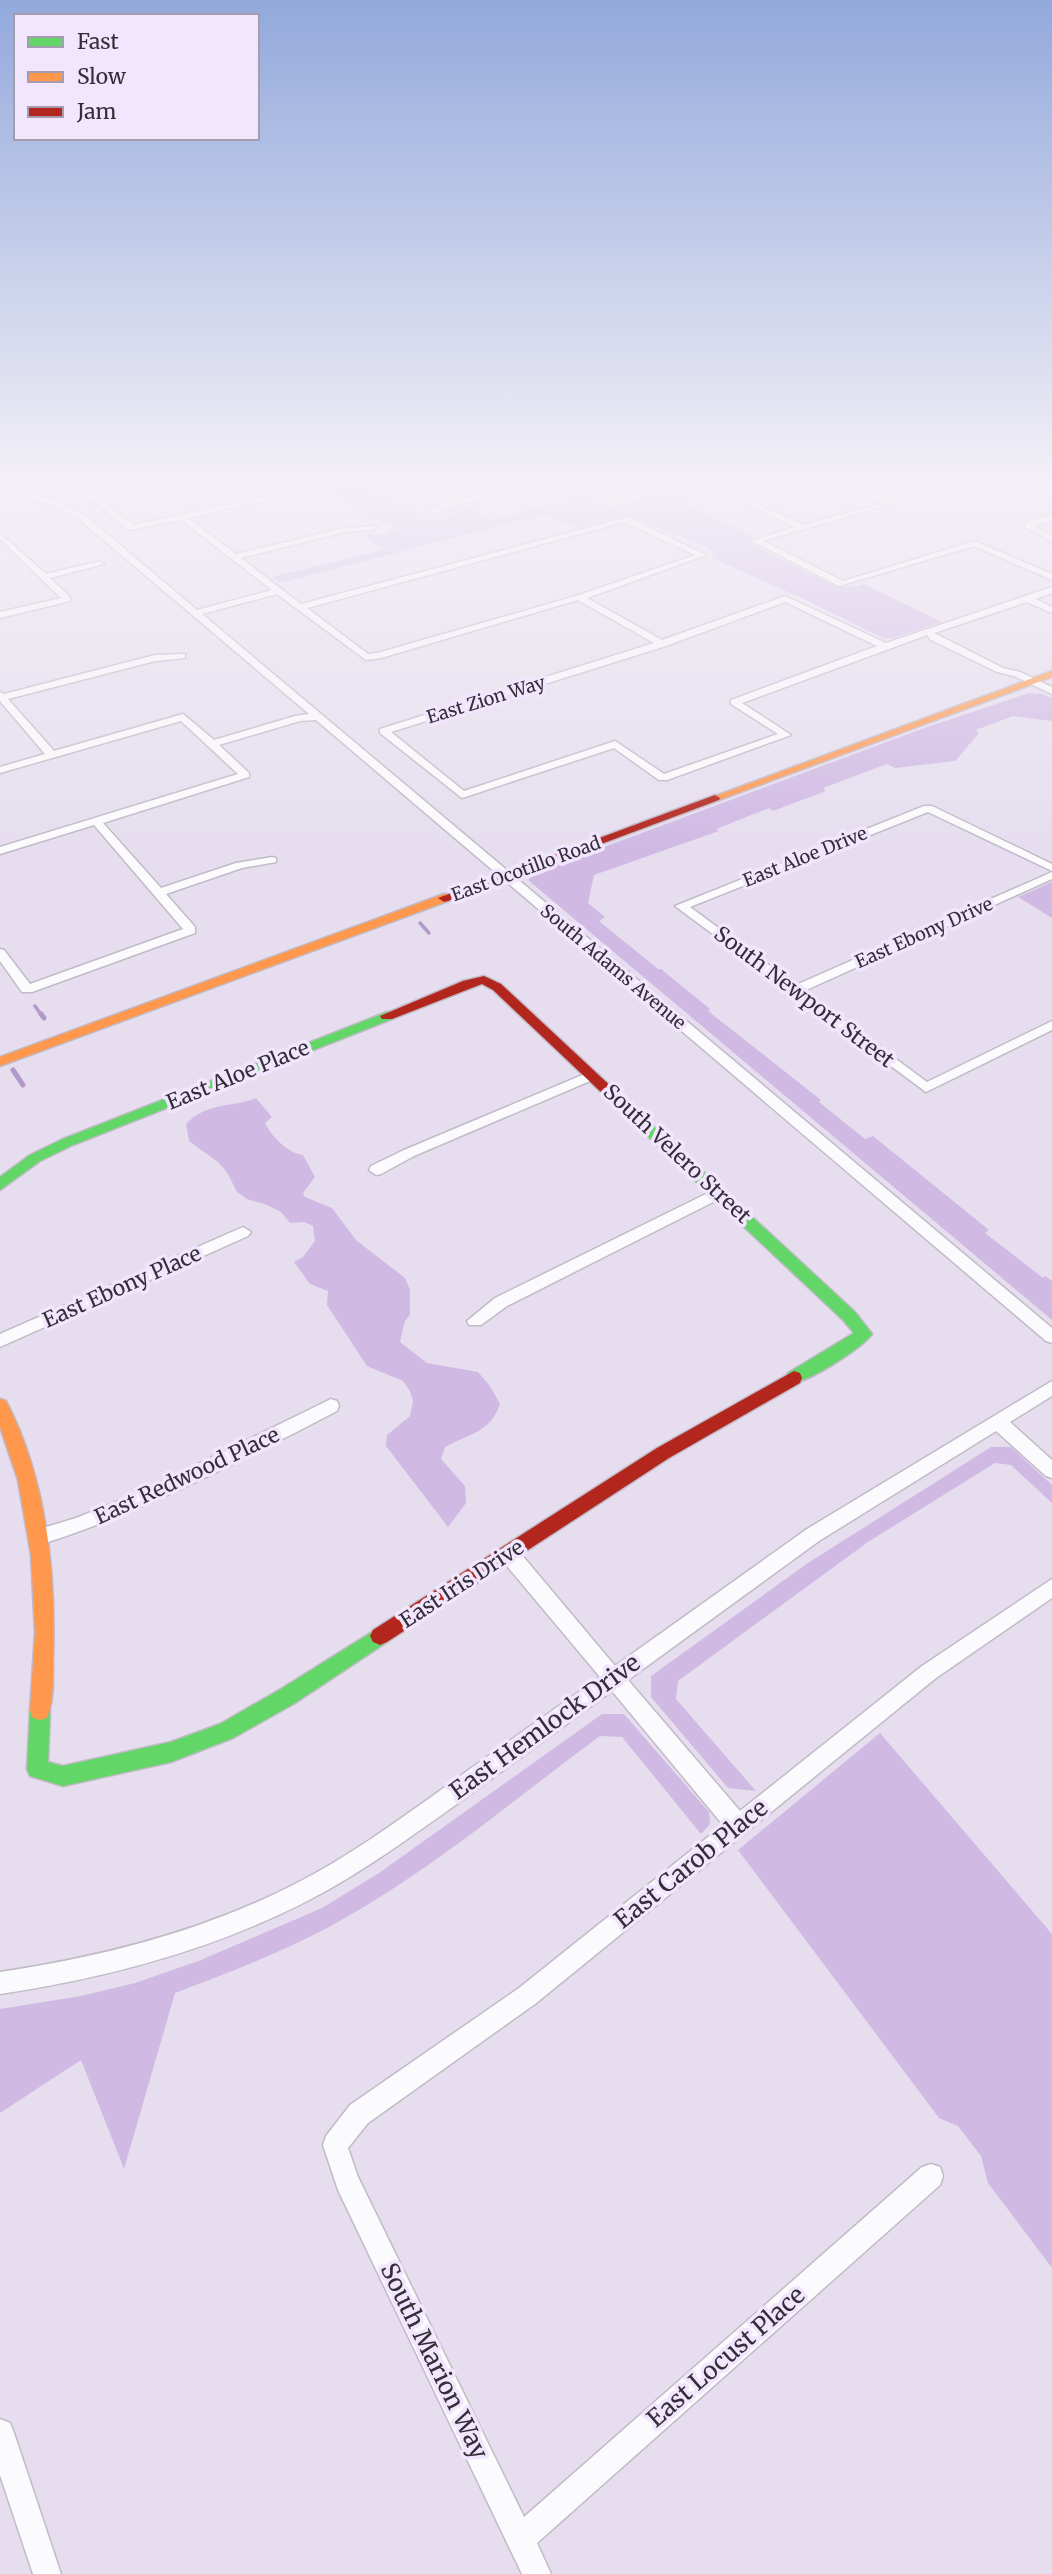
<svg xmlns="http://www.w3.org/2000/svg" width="1052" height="2574" font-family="Merriweather,serif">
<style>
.green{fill:#d0bae4}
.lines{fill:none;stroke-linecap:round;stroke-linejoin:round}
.stream-far1{stroke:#b299c9;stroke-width:3.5}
.stream{stroke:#b299c9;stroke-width:5}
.street-casing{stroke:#c1bac7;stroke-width:3}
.fast-casing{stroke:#c1bac7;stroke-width:3}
.slow-casing{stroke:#c1bac7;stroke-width:3}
.jam-casing{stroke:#c1bac7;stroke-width:3}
.street{fill:#fbfafc;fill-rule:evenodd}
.fast{fill:#63d668;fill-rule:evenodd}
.slow{fill:#ff974d;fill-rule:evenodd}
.jam{fill:#b3261e;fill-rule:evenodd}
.labels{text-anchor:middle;stroke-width:7;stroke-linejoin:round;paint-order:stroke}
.far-street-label{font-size:18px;fill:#332e38;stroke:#f1e6fd}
.street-label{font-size:21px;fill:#332e38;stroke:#f1e6fd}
.near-street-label{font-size:24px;fill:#332e38;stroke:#f1e6fd}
</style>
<rect width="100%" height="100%" fill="#e6deee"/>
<!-- green -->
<g class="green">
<path d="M322 486H366L404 511 413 512 414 516C426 523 440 522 452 515L451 509 463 505 490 520 588 496 600 504 622 506 696 486 716 490 678 500 753 537 750 541 756 547 833 585 853 587 864 584 942 622 893 638H883L806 600 712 558 713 551 709 548 630 516 609 518 579 529 546 514 280 583 272 577 383 550 361 534 385 535 395 529 390 523 376 520Z"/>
<path d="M1029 693 1042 694 1052 698V721L1013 716 976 730 979 733 955 761 895 768 887 764 823 788 826 791 773 811 769 808 716 829 719 831 594 875 588 903 605 917 599 921 658 969H661L710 1009 708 1011 821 1100 819 1102 865 1139 873 1136 989 1230 985 1233 1043 1278 1045 1276 1052 1281V1320L528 880 537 872 924 728Z"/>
<path d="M1052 882V918L1018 897Z"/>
<path d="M256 1098 272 1117 265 1123C272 1137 288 1153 303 1155L315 1177 303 1193 305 1197 332 1208 356 1240 405 1278 410 1290V1315L405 1321 400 1342 427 1363 478 1372 490 1386 500 1404C491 1432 469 1434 445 1447L441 1459 465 1486 466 1503 448 1527 386 1446 387 1435 410 1416 413 1401 410 1391 403 1381 367 1366 327 1305 328 1291 310 1284 294 1262 303 1257 315 1241 313 1226 304 1222 290 1223 281 1212 267 1205 247 1199 237 1192 228 1174 219 1163 189 1141 186 1124C207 1102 231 1108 256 1098Z"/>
<path d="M991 1447H1011L1052 1485V1503L1011 1465 995 1463 868 1542 678 1681 676 1699 756 1791 728 1788 651 1697V1676L808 1563Z"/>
<path d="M602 1714H624L709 1812 710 1824 701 1834 622 1737 600 1736C516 1798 435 1867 345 1918 291 1949 233 1971 175 1993L124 2169 81 2060 0 2113V2009L81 1996 135 1983 201 1960 322 1908 379 1873Z"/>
<path d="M880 1733 1052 1934V2268L988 2183 981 2156 958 2126 939 2118 738 1850Z"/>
</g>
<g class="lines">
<!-- stream-far1 -->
<g class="stream-far1">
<path d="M420 923 429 933"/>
<path d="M35 1006 42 1016"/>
</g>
<!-- stream -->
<g class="stream">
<path d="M41 1014 44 1018"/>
<path d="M13 1070 23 1085"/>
</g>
<!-- street casing -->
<g class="street-casing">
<g id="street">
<path d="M0 486 58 501 86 516 197 610 272 590 181 520 129 530 84 494V490L118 486 93 493 134 525 312 487 309 491 188 518 236 554 345 528 377 526 374 530 345 532 241 558 301 604 628 517 706 555 587 598 662 640 785 596 886 643 1052 587V593L1035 599 1052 607V613L1027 602 934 633 1003 668 1020 672 1052 687V694L1014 676 997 672 931 640 927 635 742 703 791 735 667 780H659L614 748 462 798 380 733V729L654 643 578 600 381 658 366 660 277 594 202 614 1052 1328V1343L1046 1341 316 720 300 721 219 745 249 773V777L103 823 161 888 236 863 272 857 276 858V862L242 868 166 894 195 927V933L32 992H22L0 961V949L4 950 30 984 183 929 94 825 0 854V847L238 774 181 721 0 773V767L45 754 0 701V692L4 694 155 655 185 654V658L155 661 8 699 54 751 183 714 214 740 295 716 309 714 80 520 52 505 0 489ZM624 522 695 555 576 596 377 653 368 654 307 608ZM785 602 877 646 731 700V704L778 734 664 774 615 741 464 791 391 732 666 646Z"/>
<path d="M513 486H527L449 507 434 515 427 513 443 503Z"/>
<path d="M574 486H584L612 501 669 486H683L611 506Z"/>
<path d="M711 486H721L803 525 883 503 849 486C865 486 875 498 890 500 902 502 935 486 954 486L763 541 843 581 975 541 1052 574V580L974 546 839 586 752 541 795 527Z"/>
<path d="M1052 515V520L1033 526 1052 536V541L1025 527 1027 522Z"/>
<path d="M0 533 46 574 100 561 104 564 50 578 70 597V601L0 618V612L61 598 0 539Z"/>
<path d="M924 806H932L1052 864V871L928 812 690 907 796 985 1052 872V879L804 991 927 1082 1052 1021V1030L926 1092 675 906Z"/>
<path d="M592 1071 599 1075 597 1078 414 1156 381 1174 376 1175 369 1170 371 1166 404 1150Z"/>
<path d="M718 1188 725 1193 723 1197 507 1306 481 1325H469L467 1321 495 1298Z"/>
<path d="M243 1227 251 1232 248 1236 0 1347V1334Z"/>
<path d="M1052 1381V1396L1010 1422 1052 1460V1478L1046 1476 996 1431 819 1541 628 1680 740 1811 922 1666 1052 1579V1598L936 1678 535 2004 368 2123 348 2148 358 2177 524 2517 922 2167 931 2164 940 2167 943 2176 940 2185 537 2543 551 2574H522L338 2190 323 2145 326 2136 350 2105 519 1988 723 1825 612 1691C562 1728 511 1764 461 1801 412 1836 363 1872 309 1900 213 1950 107 1978 0 1994V1972C101 1957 201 1932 293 1885 347 1858 396 1822 445 1787 496 1750 548 1714 600 1677L502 1560 500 1554 502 1548 509 1546 516 1548 615 1666 807 1529Z"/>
<path d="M331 1399 337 1401 339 1406 337 1411C240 1461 144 1512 39 1545L33 1543 30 1537 33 1531 76 1518 145 1490Z"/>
<path d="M0 2419 10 2423 14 2433 61 2574H33L0 2475Z"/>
</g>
</g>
<!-- fast casing -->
<g class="fast-casing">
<g id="fast">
<path d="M387 1012 392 1013V1019L73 1145 40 1161 0 1190V1177L30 1155 63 1139Z"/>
<path d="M627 1104 632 1106 855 1312 872 1334C864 1347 802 1387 788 1383L786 1378 788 1373 854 1333 843 1320 622 1112 620 1109Z"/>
<path d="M380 1627 387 1630 390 1636 387 1642 295 1703 233 1738 171 1762 63 1786 30 1776 27 1769 30 1711 33 1704 40 1702 47 1704 50 1711 48 1762 63 1766 171 1742 220 1724 281 1689Z"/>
</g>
</g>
<!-- slow casing -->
<g class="slow-casing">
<g id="slow">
<path d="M1052 671V677L719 800 710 798Z"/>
<path d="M444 894 448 895V901L0 1066V1057Z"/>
<path d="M0 1399 6 1401C47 1480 56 1572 53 1659 53 1677 54 1701 47 1718L40 1720 33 1718 30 1711 35 1632 31 1555 18 1480 0 1427Z"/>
</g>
</g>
<!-- jam casing -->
<g class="jam-casing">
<g id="jam">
<path d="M715 795 720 798 719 800 448 901 444 902 438 898Z"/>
<path d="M484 976 501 984 632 1106 634 1109 632 1112H622L493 990 482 984 392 1019H382L380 1016 463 981Z"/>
<path d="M794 1371 800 1373 802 1378 800 1383 669 1458 387 1642 380 1645 373 1642 370 1636 373 1630 657 1448Z"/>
</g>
</g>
<!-- street -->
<use href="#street" class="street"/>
<!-- fast -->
<use href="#fast" class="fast"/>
<!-- slow -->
<use href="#slow" class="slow"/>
<!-- jam -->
<use href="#jam" class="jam"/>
</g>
<!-- sky -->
<linearGradient id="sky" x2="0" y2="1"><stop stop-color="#92a9dc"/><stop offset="0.57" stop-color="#f4f0f7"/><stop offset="1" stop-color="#f4f0f7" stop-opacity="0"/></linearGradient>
<rect width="1052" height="847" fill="url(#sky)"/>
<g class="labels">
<!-- far-street labels -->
<g class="far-street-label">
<text transform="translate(486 700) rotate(-17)" y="6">East Zion Way</text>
<text transform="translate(805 857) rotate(-22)" y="6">East Aloe Drive</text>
<text transform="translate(526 869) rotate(-20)" y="6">East Ocotillo Road</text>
<text transform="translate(924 933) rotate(-24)" y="6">East Ebony Drive</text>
<text transform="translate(613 967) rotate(40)" y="6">South Adams Avenue</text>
</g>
<!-- street labels -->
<g class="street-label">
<text transform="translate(804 997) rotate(37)" y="7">South Newport Street</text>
<text transform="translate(238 1075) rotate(-22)" y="7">East Aloe Place</text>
<text transform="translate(677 1154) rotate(43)" y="7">South Velero Street</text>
<text transform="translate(122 1287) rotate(-24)" y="7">East Ebony Place</text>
<text transform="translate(187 1476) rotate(-25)" y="7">East Redwood Place</text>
<text transform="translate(462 1584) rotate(-33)" y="7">East Iris Drive</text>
</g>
<!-- near-street labels -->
<g class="near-street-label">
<text transform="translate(545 1727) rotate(-36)" y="8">East Hemlock Drive</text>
<text transform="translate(691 1864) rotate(-39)" y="8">East Carob Place</text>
<text transform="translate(726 2357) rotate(-41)" y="8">East Locust Place</text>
<text transform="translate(434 2361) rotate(64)" y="8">South Marion Way</text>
</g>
</g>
<!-- legend -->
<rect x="14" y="14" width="245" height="126" fill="#f1e6fd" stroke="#a59cae" stroke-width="2"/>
<rect x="28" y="37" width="35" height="10" fill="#63d668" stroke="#a59cae" stroke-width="2"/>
<text x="77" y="49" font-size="21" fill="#332e38">Fast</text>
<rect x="28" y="72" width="35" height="10" fill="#ff974d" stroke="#a59cae" stroke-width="2"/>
<text x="77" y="84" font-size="21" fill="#332e38">Slow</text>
<rect x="28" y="107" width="35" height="10" fill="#b3261e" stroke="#a59cae" stroke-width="2"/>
<text x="77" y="119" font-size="21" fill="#332e38">Jam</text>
</svg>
